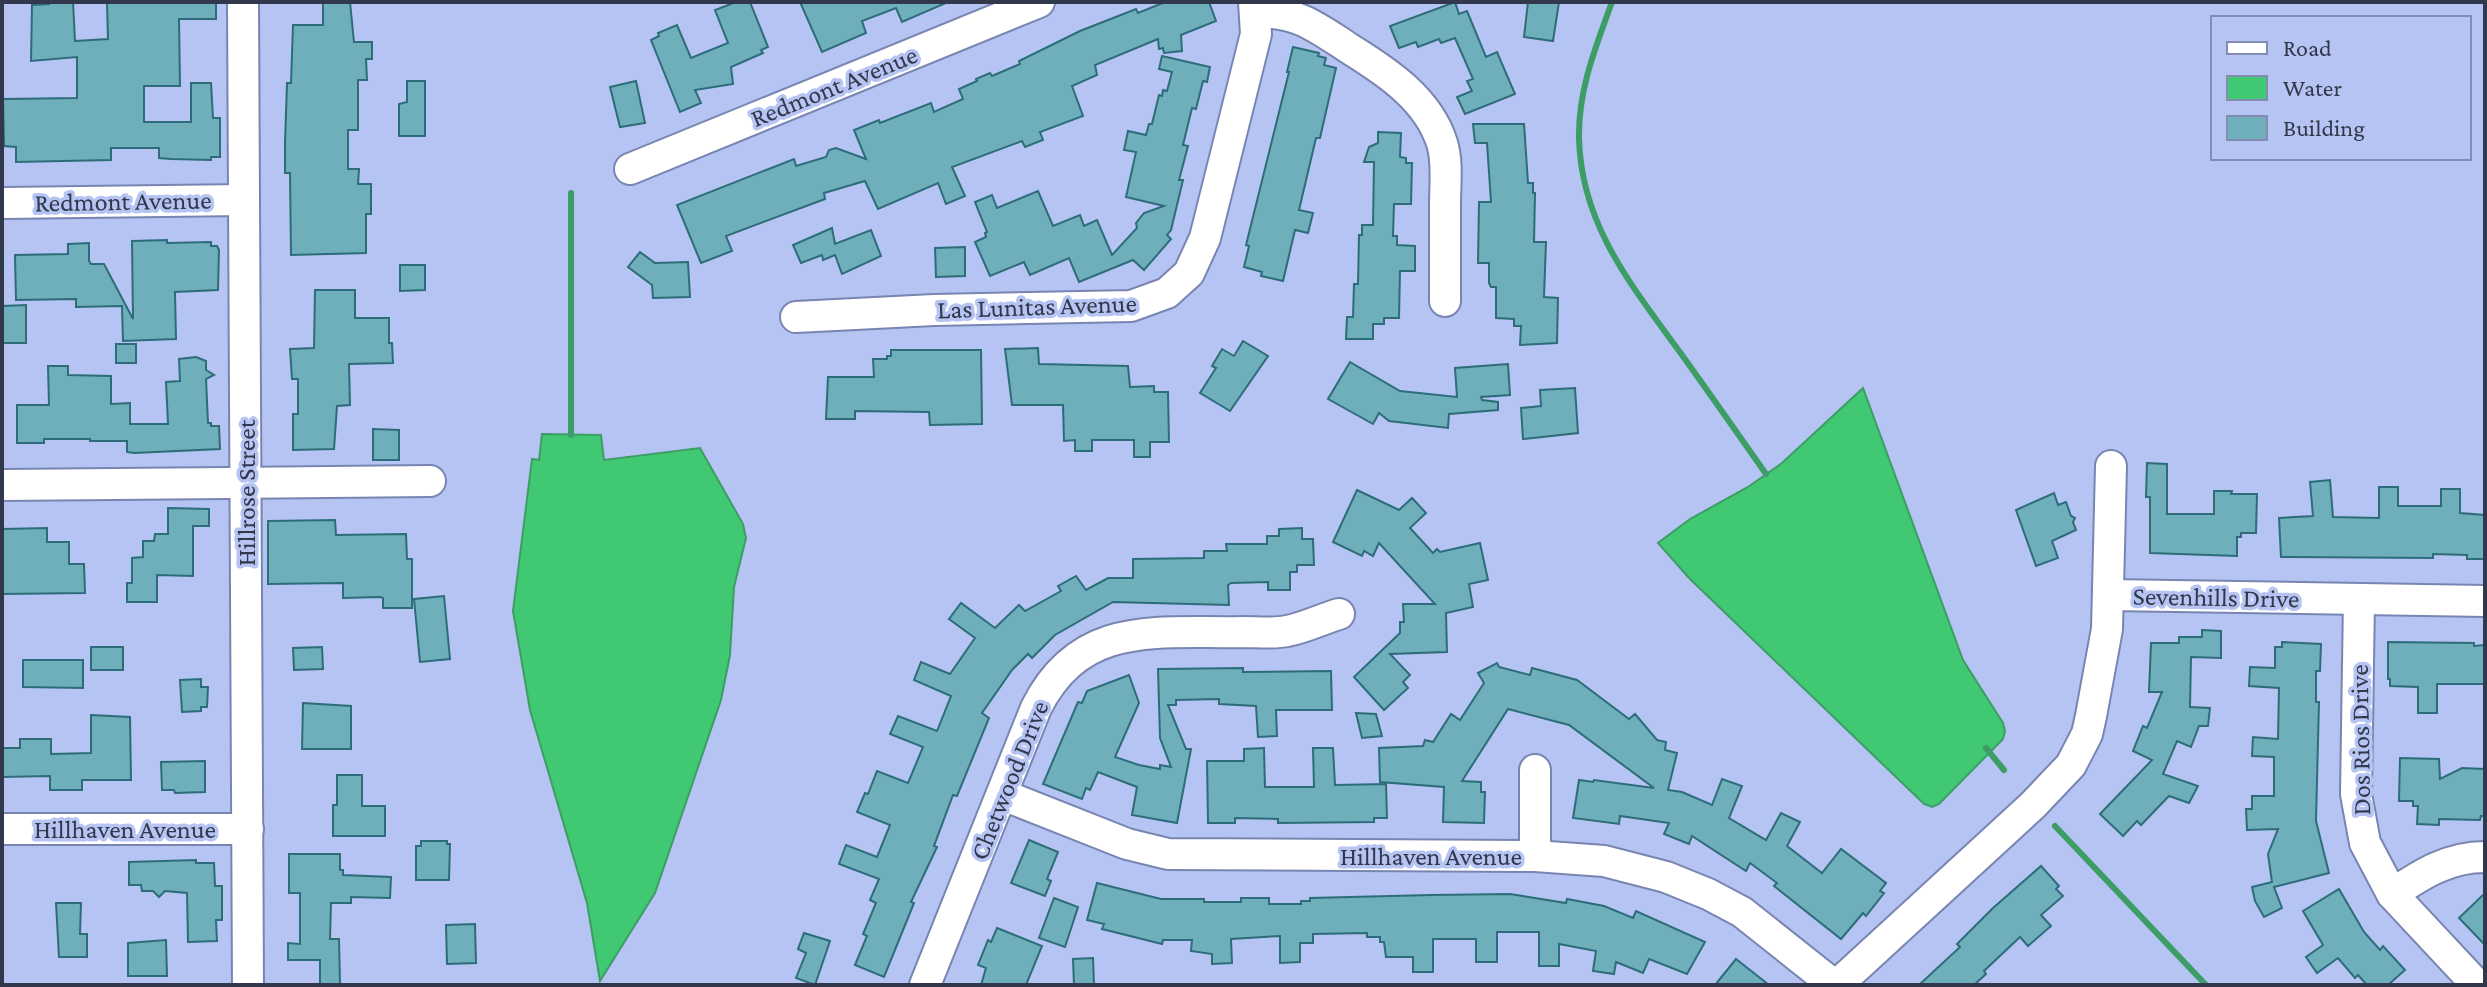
<svg xmlns="http://www.w3.org/2000/svg" width="2487" height="987" font-family="'Crimson Pro',serif">
<style>
.water{fill:#41c872;stroke:#3c9d66;stroke-width:2}
.lines{fill:none;stroke-linecap:round;stroke-linejoin:round}
.stream{stroke:#3c9d66;stroke-width:6}
.building{fill:#6faebb;stroke:#2c6d79;stroke-width:2}
.minor-casing{stroke:#7985b1;stroke-width:34}
.minor{stroke:#fff;stroke-width:30}
.labels{text-anchor:middle;stroke-width:7;stroke-linejoin:round;paint-order:stroke}
.street-label{font-size:26px;fill:#32384b;stroke:#b6c4f3}
</style>
<rect width="100%" height="100%" fill="#b6c4f3"/>
<!-- water -->
<g class="water">
<path d="M1863 388 1963 660 2003 723 2005 731 2003 739 1939 804 1932 807 1924 804 1689 578 1658 543 1690 519 1748 487 1782 463Z"/>
<path d="M542 434 601 435 604 460 700 448 743 524 746 538 734 587 730 655 721 700 655 893 600 981 587 903 530 710 513 611 532 459 539 460Z"/>
</g>
<g class="lines">
<!-- stream -->
<g class="stream">
<path d="M1612 2C1596 46 1578 90 1579 138 1581 226 1633 287 1682 355 1710 394 1738 434 1766 474"/>
<path d="M571 193V435"/>
<path d="M1986 748 2004 770"/>
<path d="M2055 826 2206 985"/>
</g>
</g>
<!-- building -->
<g class="building">
<path d="M49 2H73L75 41 108 39 107 2H216V19H179L180 86H144V122H191V83H211L213 118H220V157H211V160L171 159 159 158V148H111V160L16 162V147L4 146 3 99 77 98V57L31 61 32 5 49 4Z"/>
<path d="M323 2H350L354 42H372V59H366L367 80H358V130H348V169H359L358 184H371V214H366V253L291 255 290 173H285V143L287 83H291L293 25H323Z"/>
<path d="M736 2H750L768 47 761 50 763 53 731 67 733 84 695 90 701 103 680 112 651 40 659 36 658 33 677 25 691 58 728 43 715 10Z"/>
<path d="M800 2H945L946 3 902 22 896 8 862 21 866 33 822 52Z"/>
<path d="M1165 2H1209L1216 21 1181 35 1182 51 1164 53 1163 48 1159 49 1158 39 1095 65 1097 75 1072 86 1083 116 1040 132 1043 140 1025 147 1022 141 952 167 965 196 946 204 938 183 878 209 865 181 824 193 825 199 726 236 732 251 701 263 677 205 794 159 796 166 826 157 829 150 836 148 866 159 854 130 879 120 880 123 931 103 934 112 963 99 959 89 977 81 976 79 990 73 992 76 1020 64 1019 61 1080 31 1136 9 1138 13Z"/>
<path d="M1455 2 1459 14 1467 11 1486 57 1497 52 1515 94 1465 114 1457 97 1472 91 1467 81 1473 79 1455 38 1441 43 1439 39 1418 47 1416 42 1399 48 1390 26Z"/>
<path d="M1528 2H1559L1553 41 1524 37Z"/>
<path d="M1293 47 1319 53 1318 56 1326 58 1324 65 1336 68 1320 138H1316L1299 210 1313 213 1308 233 1295 230 1283 281 1261 276 1262 272 1244 267 1249 246 1246 245 1289 72H1287Z"/>
<path d="M1162 56 1210 67 1207 82 1203 81 1196 109 1192 108 1183 145 1188 146 1179 180H1183L1171 230 1167 235 1171 239 1144 270 1133 260 1079 282 1069 258 1030 275 1024 262 990 276 975 242 986 237 985 233 987 232 975 202 992 195 997 208 1038 191 1053 226 1080 215 1084 226 1097 220 1112 255 1137 228 1136 223 1144 213 1164 206 1126 197 1136 152 1124 150 1128 131 1146 135 1149 124H1152L1159 95 1162 96 1163 90 1167 91 1172 72 1159 69Z"/>
<path d="M407 81H425V136H399V104L407 102Z"/>
<path d="M636 81 645 123 620 127 610 87Z"/>
<path d="M1473 124H1524L1528 183H1533V193H1535L1534 242H1546L1544 297 1558 298 1557 343 1520 345 1521 326H1514V319L1496 318V287H1491L1489 283V263H1478L1479 202H1491L1487 143H1475Z"/>
<path d="M1378 132 1401 133 1400 157 1406 158V163H1412L1411 204H1394L1393 236H1397V245L1415 246V271H1400L1399 318H1384V324H1373V339H1346L1347 317H1353L1354 284H1358L1359 235H1362V225H1373L1374 162H1364L1369 147 1378 143Z"/>
<path d="M832 228 835 244 871 230 881 256 842 274 835 255 823 260 822 255 801 263 793 245Z"/>
<path d="M167 240V243L211 242V246H217L219 250 218 290 175 292 176 339 123 341 122 306 76 307V299L16 300 15 255 68 254V244L89 243V261L91 264H104L133 319 132 241Z"/>
<path d="M965 247V276L936 277 935 248Z"/>
<path d="M640 252 655 263 688 262 690 297 653 298 652 285 628 267Z"/>
<path d="M400 265H425V290L400 291Z"/>
<path d="M315 290H355V318H389V343H392L393 363 349 364 350 405 337 406 334 449 293 450V414H298V379H292L290 349 314 348Z"/>
<path d="M26 305V343H3L2 306Z"/>
<path d="M1243 341 1268 356 1230 411 1200 393 1216 368 1212 366 1222 349 1234 356Z"/>
<rect x="116" y="344" width="20" height="19"/>
<path d="M1038 348 1039 364 1128 366 1130 387 1154 386V392H1168L1169 442H1150V457H1134V440H1092V451H1075V440L1064 441 1063 405H1012L1005 349Z"/>
<path d="M891 350H981L982 424 930 425 929 412 855 411V419H826L828 377H874L873 359H887V356H891Z"/>
<path d="M196 357 206 361V370L214 375 206 379 208 423H211V426H219L220 449 134 453 127 452V441H90V439H44V443H17V405H49L48 366H68V375L111 376V404L130 403V424H168L166 382 180 381 179 359Z"/>
<path d="M1350 362 1400 391 1457 397 1455 368 1508 364 1510 395 1481 397 1482 400 1498 402V410L1449 414 1448 428 1389 421 1379 413 1373 424 1328 399Z"/>
<path d="M1575 388 1578 433 1523 439 1521 408 1541 406 1540 390Z"/>
<path d="M373 429 399 430V460H373Z"/>
<path d="M2147 463 2167 464V514H2214V491H2232L2231 494H2257L2256 533H2241V537H2237V556L2150 553V497H2146Z"/>
<path d="M2330 480 2333 517 2379 518V487H2398V506H2441V489H2460V513L2485 515V559H2467V555L2433 554V558L2281 557 2279 518 2313 516 2310 482Z"/>
<path d="M1357 490 1399 510 1412 498 1426 513 1410 528 1433 553 1437 549 1440 552 1480 543 1488 580 1469 584 1473 607 1446 613 1447 652 1390 654 1410 675 1403 682 1408 688 1384 710 1354 677 1400 633V622H1404L1403 604H1435L1379 543 1373 556 1364 551 1362 556 1333 542Z"/>
<path d="M2054 493 2058 505 2066 502 2071 516 2075 518 2073 522 2076 530 2052 541 2058 558 2036 566 2016 510Z"/>
<path d="M168 508 209 509V526H193V576L157 575V602H127V583H132V558L143 557V541H154L155 534H168Z"/>
<path d="M335 520 336 535 406 534 407 559H412V608H383V598L380 597 343 598V583L268 584V521Z"/>
<path d="M47 528V542H69V564H84L85 593 2 594V529Z"/>
<path d="M1302 528V539H1313L1314 565H1297V572H1290V590H1268V582L1231 583 1228 585 1229 605 1113 602 1055 635 1032 658 1028 654 1012 670 982 713 989 718 957 796 953 795 934 846 937 847 911 902 914 903 884 977 855 965 867 936 863 934 876 903 870 900 879 879 839 864 846 845 877 857 890 825 857 812 865 793 868 794 877 771 908 783 923 747 890 734 898 716 937 731 951 696 914 680 921 662 950 674 975 638 949 619 961 603 995 628 1019 605 1025 611 1061 591 1058 586 1076 576 1086 590 1108 578H1133V559L1204 558V551H1227L1226 544H1267V536H1279V529Z"/>
<path d="M444 596 450 659 420 662 414 599Z"/>
<path d="M2202 630 2221 631V658L2191 657 2190 707 2210 708 2208 726H2199L2191 747 2177 741 2163 774 2198 786 2189 803 2169 796 2141 825 2137 821 2123 836 2100 814 2152 760 2133 751 2143 726 2147 728 2162 692H2149L2151 643H2179V637H2202Z"/>
<path d="M2282 642 2321 644 2320 671H2316V702H2319L2316 821 2329 873 2274 887 2282 908 2264 917 2255 901 2252 887 2272 882 2268 854 2278 829 2247 830 2246 809H2252V796H2274V757L2252 756 2253 737 2278 739 2279 688 2249 686 2250 667 2275 668V647H2282Z"/>
<path d="M2388 642 2474 643V646L2485 645V684H2437V713H2418V687L2390 686V679H2388Z"/>
<rect x="91" y="647" width="32" height="23"/>
<path d="M322 647 323 669 294 670 293 648Z"/>
<path d="M23 660H83V688L23 687Z"/>
<path d="M1497 663 1499 667 1530 675 1532 668 1577 680 1629 719 1635 714 1657 740 1666 742 1665 750 1677 753 1668 790 1682 792 1712 805 1722 779 1742 786 1729 818 1766 840 1781 813 1800 822 1787 846 1822 873 1841 849 1886 883 1880 891 1884 893 1866 916 1863 913 1841 939 1774 886 1777 883 1750 863 1746 871 1692 836 1689 844 1664 834 1669 823 1620 816 1619 824 1573 818 1579 780 1593 782 1594 780 1654 788 1569 725 1508 709 1462 781 1481 782V792H1485L1484 823 1443 822 1444 787 1380 782 1379 748 1423 746 1425 740 1433 742 1451 714 1460 720 1484 683 1478 673Z"/>
<path d="M1243 668V672L1331 671 1332 710H1276L1277 736 1258 737 1256 706 1219 704V699L1176 700V705H1168L1186 749H1191L1177 823 1132 815 1137 787 1098 772 1090 790 1086 788 1082 799 1043 784 1078 702 1082 703 1087 691 1129 675 1139 703 1115 757 1139 765 1160 769V765L1171 767 1160 738 1158 669Z"/>
<path d="M201 679V687H208L207 707H201V711L182 712 180 680Z"/>
<path d="M303 703 351 706V749H302Z"/>
<path d="M1356 713 1376 714 1382 736 1362 738Z"/>
<path d="M91 715 130 717 131 780H82V790H50V776L2 777V748H20V739H51V754L91 753Z"/>
<path d="M1264 748 1265 787H1314L1313 748H1333L1335 785 1386 784 1387 818H1374V822L1278 823V819L1235 818V823H1208L1207 761H1244V749Z"/>
<path d="M2400 758 2439 759 2440 779 2462 768 2485 769V816H2481L2480 820 2439 819V825L2417 824 2418 806H2413V801H2399Z"/>
<path d="M205 761V792L175 793 174 790H162L161 762Z"/>
<path d="M337 775H362V806H385V836H333V805H337Z"/>
<path d="M1029 840 1058 852 1047 879 1051 881 1045 896 1011 883Z"/>
<path d="M421 841H447V844H450L449 880H416V846H421Z"/>
<path d="M289 854H340V870H343V875L391 877 390 898 351 897V903H331L330 939H339L340 985H320V960H288V943L300 944V893H289Z"/>
<path d="M196 860V863H214L215 886H222V920H216L217 941 188 942 187 893 165 891 159 897 153 891H142L141 885H129V862Z"/>
<path d="M2041 866 2059 886 2056 889 2063 896 2041 915 2051 926 2028 946 2020 937 1984 971 1986 974 1974 985H1919L1960 947 1957 944 1993 908Z"/>
<path d="M1097 883 1161 899H1204V902H1241V898H1269V904H1301V901H1310V898L1431 895 1510 894 1566 903 1567 899 1604 906 1633 918 1636 911 1705 942 1687 974 1649 959 1643 973 1616 962 1614 974 1593 971 1596 951 1559 944V966H1539V932H1497V962H1476V939H1433V972H1413V957H1386L1384 942H1380V937H1367V933L1313 934V943H1300V962L1280 963V936L1231 939 1232 963 1212 964V954L1191 951 1192 940H1163L1162 944 1102 929 1104 924 1087 920Z"/>
<path d="M2339 889 2364 932 2380 950 2383 946 2405 970 2388 985H2367L2358 975 2355 978 2338 958 2317 973 2306 957 2323 945 2303 911Z"/>
<path d="M2485 893V945L2459 918Z"/>
<path d="M1054 898 1078 907 1065 947 1039 938Z"/>
<path d="M56 903H81L80 934H87V957H59Z"/>
<path d="M475 924 476 963 447 964 446 925Z"/>
<path d="M997 928 1042 946 1026 985H981L986 968 978 965 988 940 991 942Z"/>
<path d="M804 933 830 941 815 985 796 978 806 953 798 949Z"/>
<path d="M166 940 167 976H128V943Z"/>
<path d="M1093 958 1094 985H1074L1073 959Z"/>
<path d="M1736 959 1769 985H1715Z"/>
</g>
<g class="lines">
<!-- minor casing -->
<g class="minor-casing">
<g id="minor">
<path d="M243 2 248 985"/>
<path d="M1256 12C1299 12 1316 27 1350 49 1387 72 1428 99 1442 143 1448 162 1445 185 1445 204 1445 236 1445 269 1445 301"/>
<path d="M630 169 1039 2"/>
<path d="M2 203 244 200"/>
<path d="M796 317 934 310 1131 306 1167 293 1189 273 1205 238 1256 34 1254 2"/>
<path d="M2 485 430 481"/>
<path d="M2109 595 2485 601"/>
<path d="M2359 599 2356 794 2365 843 2392 894 2477 985"/>
<path d="M1535 770V856"/>
<path d="M1003 795 1127 844 1168 854 1535 856 1604 861 1666 877 1708 894 1742 912 1834 985"/>
<path d="M2 829H248"/>
<path d="M2392 894C2422 874 2448 857 2485 857"/>
<path d="M925 985 1036 708C1081 618 1159 634 1244 632 1258 632 1273 634 1287 631 1304 628 1322 619 1339 614"/>
<path d="M1837 985 2033 805 2071 765 2087 734 2091 716 2107 629 2111 466"/>
</g>
</g>
<!-- minor -->
<use href="#minor" class="minor"/>
</g>
<g class="labels">
<!-- street labels -->
<g class="street-label">
<text transform="translate(834 86) rotate(-22)" y="9">Redmont Avenue</text>
<text transform="translate(123 201) rotate(-1)" y="9">Redmont Avenue</text>
<text transform="translate(1037 306) rotate(-2)" y="9">Las Lunitas Avenue</text>
<text transform="translate(246 493) rotate(-90)" y="9">Hillrose Street</text>
<text transform="translate(2216 597) rotate(1)" y="9">Sevenhills Drive</text>
<text transform="translate(2360 740) rotate(-91)" y="9">Dos Rios Drive</text>
<text transform="translate(1009 780) rotate(-68)" y="9">Chetwood Drive</text>
<text x="125" y="838">Hillhaven Avenue</text>
<text x="1431" y="865">Hillhaven Avenue</text>
</g>
</g>
<!-- border -->
<rect width="2487" height="987" fill="none" stroke="#32384b" stroke-width="8"/>
<!-- legend -->
<rect x="2211" y="16" width="260" height="144" fill="#b6c4f3" stroke="#818cb0" stroke-width="2"/>
<rect x="2227" y="42" width="40" height="12" fill="#ffffff" stroke="#818cb0" stroke-width="2"/>
<text x="2283" y="56" font-size="24" fill="#32384b">Road</text>
<rect x="2227" y="76" width="40" height="24" fill="#41c872" stroke="#818cb0" stroke-width="2"/>
<text x="2283" y="96" font-size="24" fill="#32384b">Water</text>
<rect x="2227" y="116" width="40" height="24" fill="#6faebb" stroke="#818cb0" stroke-width="2"/>
<text x="2283" y="136" font-size="24" fill="#32384b">Building</text>
</svg>
